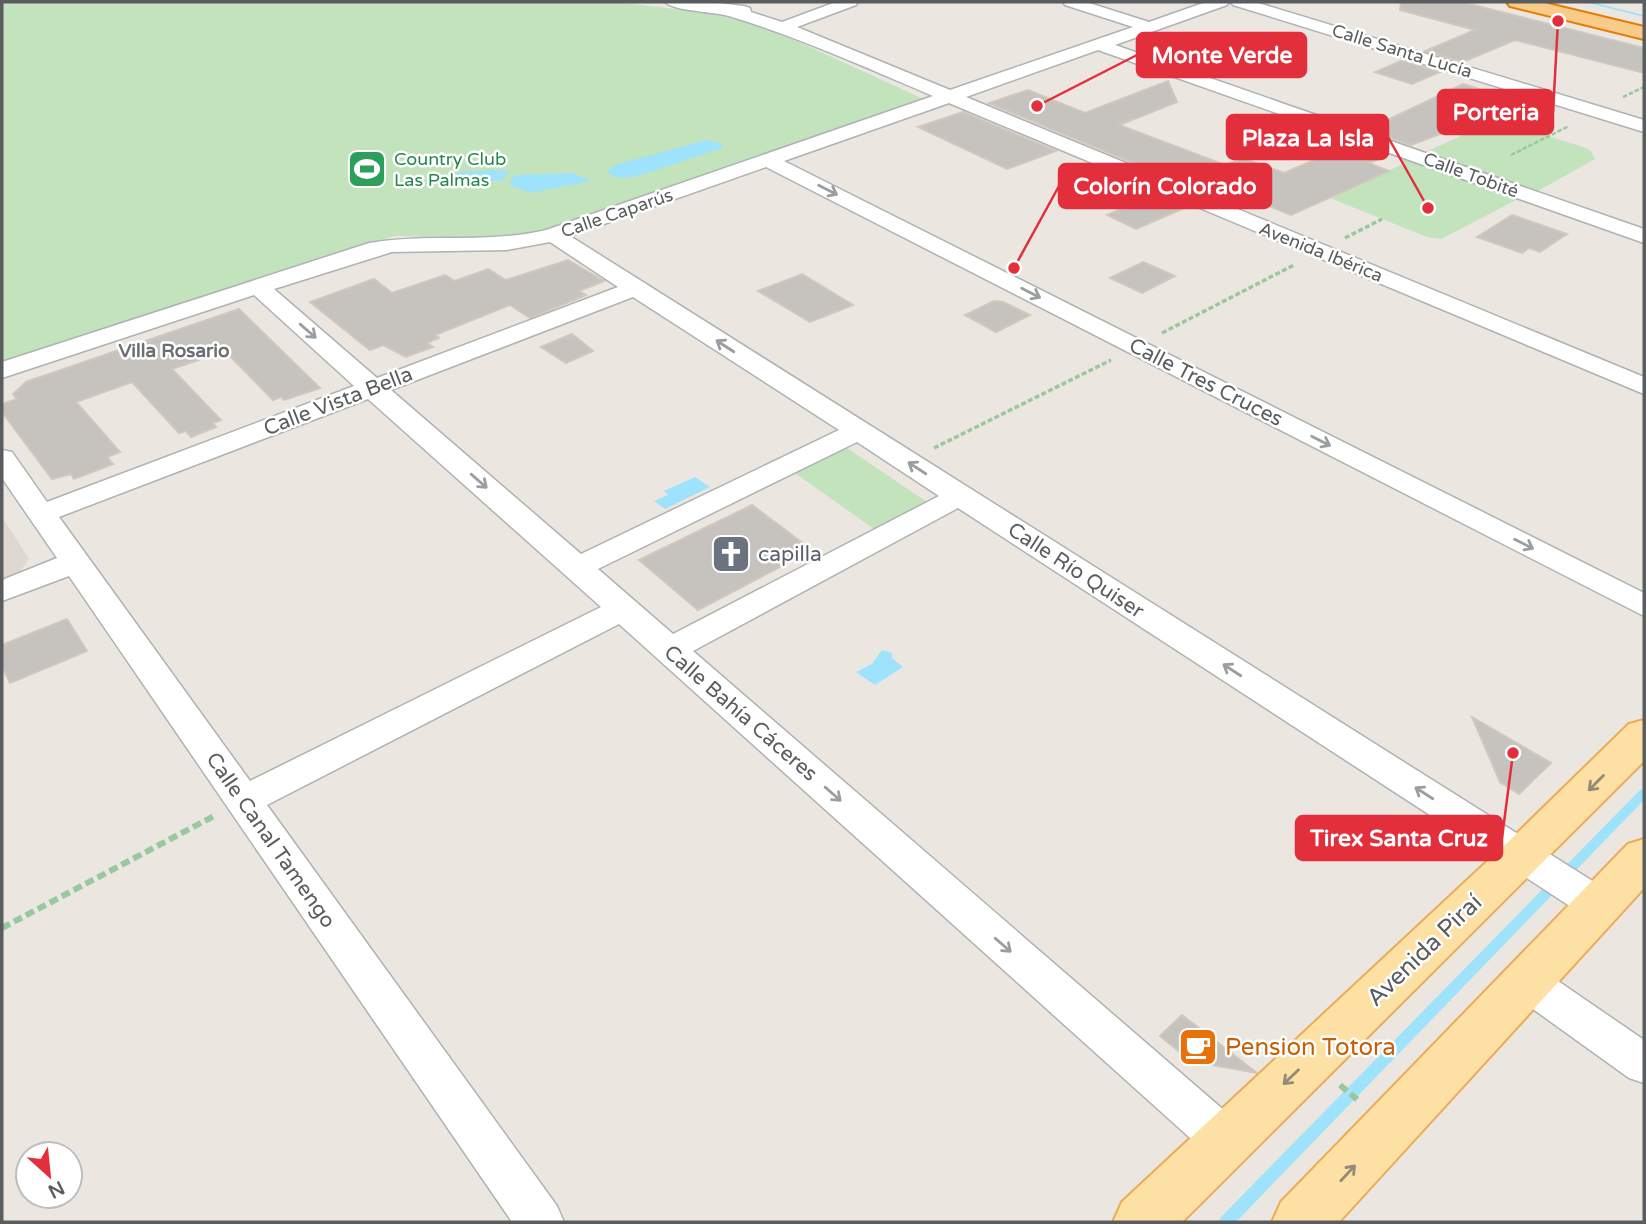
<svg xmlns="http://www.w3.org/2000/svg" width="1646" height="1224" font-family="'Varela Round',sans-serif">
<style>
.education{fill:#ded8d1}
.green{fill:#c2e3bc}
.water{fill:#9fe2fc}
.lines{fill:none;stroke-linecap:round;stroke-linejoin:round}
.stream{fill:#9fe2fc;fill-rule:evenodd}
.building{fill:#c6c2bd;stroke:#d0c8be;stroke-width:2}
.minor-casing{stroke:#aeb2b5;stroke-width:3}
.major-casing{stroke:#ecab58;stroke-width:4}
.highway-casing{stroke:#e47c07;stroke-width:4}
.path-far2{stroke:#99c89e;stroke-width:2.5;stroke-dasharray:4.5 2;stroke-linecap:butt}
.path-far1{stroke:#99c89e;stroke-width:3.5;stroke-dasharray:5 2.5;stroke-linecap:butt}
.path{stroke:#99c89e;stroke-width:6;stroke-dasharray:9 4.5;stroke-linecap:butt}
.minor{fill:#fff;fill-rule:evenodd}
.major{fill:#fce0a4;fill-rule:evenodd}
.highway{fill:#f9cb89;fill-rule:evenodd}
.oneway{stroke:#9b9ea0}
.oneway2{stroke:#928b78}
.labels{text-anchor:middle;stroke-width:5;stroke-linejoin:round;paint-order:stroke}
.far-street-label{font-size:18px;fill:#595d60;stroke:#fff}
.far-leisure-label{font-size:18px;fill:#27864d;stroke:#fff;text-anchor:start}
.far-neighbourhood-label{font-size:19px;font-weight:bold;fill:#6a6f72;stroke:#fff}
.street-label{font-size:21px;fill:#595d60;stroke:#fff}
.worship-label{font-size:21px;fill:#5b616d;stroke:#fff;text-anchor:start}
.near-street-label{font-size:24px;fill:#595d60;stroke:#fff}
.near-food-label{font-size:24px;fill:#c56008;stroke:#fff;text-anchor:start}
.leader{fill:none;stroke:#e32e3c;stroke-width:2.5}
.callout-dot{fill:#e32e3c;stroke:#fff;stroke-width:2.5}
.callout{fill:#e32e3c;stroke:#e32e3c;stroke-width:2.5}
.callout-label{font-size:23px;text-anchor:middle;font-weight:bold;fill:#fff}
</style>
<rect width="100%" height="100%" fill="#ebe7e0"/>
<!-- education -->
<path class="education" d="M2 517 29 559 18 574 2 580Z"/>
<!-- green -->
<g class="green">
<path d="M2 2H616L708 13 768 28 928 101 529 239 394 236 2 363Z"/>
<path d="M1506 123 1580 146 1590 150 1595 159 1536 192 1424 153 1484 125Z"/>
<path d="M1416 159 1520 198 1441 239 1427 237 1330 198 1403 164 1401 160Z"/>
<path d="M847 448 927 502 874 529 795 473Z"/>
</g>
<!-- water -->
<g class="water">
<path d="M706 140 722 144V148L635 177 618 178 606 172 615 165Z"/>
<path d="M490 170 510 171 501 181C484 179 434 188 426 181L461 172Z"/>
<path d="M573 173 591 181 531 193 510 185 512 177 517 175Z"/>
<path d="M695 477 710 487 665 509 654 501 668 495 664 491Z"/>
<path d="M882 650 892 653V658L903 667 875 685 856 672 872 664Z"/>
</g>
<g class="lines">
<!-- stream -->
<g class="stream">
<path d="M1584 2H1591L1644 15V17Z"/>
<path d="M1644 789V800L1236 1222H1219L1221 1217 1640 790Z"/>
</g>
</g>
<!-- building -->
<g class="building">
<path d="M1401 2H1462L1644 48V73L1515 40 1463 62 1425 51 1475 30 1400 10Z"/>
<path d="M1403 60 1440 72 1412 84 1375 72Z"/>
<path d="M1168 81 1177 102 1119 125 1225 165 1243 158 1284 173 1354 143 1388 155 1369 163 1389 171 1291 215 1228 189 1212 196 989 103 1028 90 1085 113Z"/>
<path d="M1463 84 1522 103 1463 130 1448 131 1411 145 1377 133 1388 129 1377 125Z"/>
<path d="M963 112 1056 151 1007 169 918 127Z"/>
<path d="M1157 193 1189 206 1136 229 1107 215Z"/>
<path d="M1512 215 1567 234 1540 252 1529 248 1522 253 1477 237Z"/>
<path d="M568 260 604 281 579 291 586 295 530 318 510 305 435 335 439 338 427 343 433 347 406 357 383 345 370 350 310 302 374 279 392 293 445 275 455 281 488 269 506 280Z"/>
<path d="M1143 262 1175 276 1142 293 1110 278Z"/>
<path d="M802 274 853 305 810 322 758 291Z"/>
<path d="M994 301 1003 302 1030 315 996 332 965 315Z"/>
<path d="M239 309 320 388 284 400 281 397 273 400 225 351 172 369 221 420 213 423 216 427 191 437 186 431 179 433 132 382 76 402 120 452 107 457 113 464 74 479 71 474 52 479 2 412V404L17 399 13 394 26 382Z"/>
<path d="M572 334 593 351 566 363 541 347Z"/>
<path d="M752 505 812 550 698 610 639 560Z"/>
<path d="M67 619 87 651 10 683 2 666V645Z"/>
<path d="M1472 717 1551 763 1519 794 1500 782Z"/>
<path d="M1182 1015 1257 1073 1191 1061 1160 1036Z"/>
</g>
<g class="lines">
<!-- minor casing -->
<g class="minor-casing">
<g id="minor">
<path d="M665 2H709L744 6 750 8 751 12 782 22 836 2H858L856 5 797 27 950 90 1133 27 1065 5 1063 2H1086L1149 22 1206 2H1229L1227 5 1115 45 1644 229V243L1098 50 966 97 1644 377V394L949 103 784 161 1644 593V616L766 167 570 236 1613 894 1619 905 1613 916 1599 921 1585 916 958 508 693 651 1241 1125 1248 1140 1241 1155 1225 1161 1209 1155 619 624 267 805 557 1206 564 1222H512L69 576 2 601V580L57 558 2 478V450L12 452 47 502 354 386 254 295 2 378V362L369 243C428 233 488 244 546 230L933 96C867 68 801 38 732 17 716 11 675 12 665 2ZM550 242 618 287 377 378 274 289 392 252 507 250ZM633 297 839 430 581 554 391 390ZM368 399 601 607 250 781 59 517ZM857 442 939 496 673 634 598 569Z"/>
<path d="M1231 2H1255L1644 120V132L1233 5Z"/>
<path d="M1527 964 1542 970 1644 1040V1083L1629 1078 1512 994 1506 982 1512 970Z"/>
</g>
</g>
<!-- major casing -->
<g class="major-casing">
<g id="major">
<path d="M1644 720V761L1182 1222H1113L1122 1202 1507 843 1629 724Z"/>
<path d="M1644 839V888L1339 1222H1272L1281 1202 1628 844Z"/>
</g>
</g>
<!-- highway casing -->
<g class="highway-casing">
<path id="highway" d="M1507 2H1540L1644 27V39L1510 6Z"/>
</g>
<!-- path-far2 -->
<g class="path-far2">
<path d="M1623 97 1644 87"/>
<path d="M1511 155 1569 126"/>
</g>
<!-- path-far1 -->
<g class="path-far1">
<path d="M1345 238 1382 219"/>
<path d="M1162 333 1294 265"/>
<path d="M934 448 1111 360"/>
</g>
<!-- path -->
<g class="path">
<path d="M2 928 214 816"/>
<path d="M1340 1085 1360 1102"/>
</g>
<!-- minor -->
<use href="#minor" class="minor"/>
<!-- major -->
<use href="#major" class="major"/>
<!-- highway -->
<use href="#highway" class="highway"/>
</g>
<!-- one-way arrows -->
<defs><path id="oneway-shaft" d="M-6 0H5M1.5-3L5.5 0L1.5 3" fill="none" stroke-width="1.6" stroke-linecap="round" stroke-linejoin="round" transform="scale(1.75)"/></defs>
<g class="oneway">
<use href="#oneway-shaft" transform="translate(828 190) rotate(27)"/>
<use href="#oneway-shaft" transform="translate(1031 293) rotate(27)"/>
<use href="#oneway-shaft" transform="translate(308 331) rotate(41)"/>
<use href="#oneway-shaft" transform="translate(725 346) rotate(-147)"/>
<use href="#oneway-shaft" transform="translate(1321 441) rotate(27)"/>
<use href="#oneway-shaft" transform="translate(917 468) rotate(-147)"/>
<use href="#oneway-shaft" transform="translate(479 481) rotate(41)"/>
<use href="#oneway-shaft" transform="translate(1524 544) rotate(27)"/>
<use href="#oneway-shaft" transform="translate(1232 670) rotate(-147)"/>
<use href="#oneway-shaft" transform="translate(1424 793) rotate(-147)"/>
<use href="#oneway-shaft" transform="translate(833 794) rotate(41)"/>
<use href="#oneway-shaft" transform="translate(1003 945) rotate(41)"/>
</g>
<g class="oneway2">
<use href="#oneway-shaft" transform="translate(1596 783) rotate(135)"/>
<use href="#oneway-shaft" transform="translate(1291 1077) rotate(136)"/>
<use href="#oneway-shaft" transform="translate(1348 1173) rotate(-47)"/>
</g>
<!-- icons -->
<defs>
<g id="stadium-square" transform="scale(2.0125)"><rect x="-9" y="-9" width="18" height="18" rx="4" fill="#2e9e5b" stroke="#fff"/><path d="M0-5a6.5 5 0 1 0 0 10a6.5 5 0 1 0 0-10ZM-3.5-1.8h7v3.6h-7Z" fill="#fff"/></g>
<g id="church-square" transform="scale(2.0125)"><rect x="-9" y="-9" width="18" height="18" rx="4" fill="#6b7280" stroke="#fff"/><path d="M-1.2-6h2.4v3.5h3.3v2.4h-3.3V6h-2.4V-.1h-3.3v-2.4h3.3Z" fill="#fff"/></g>
<g id="cafe-square" transform="scale(2.0125)"><rect x="-9" y="-9" width="18" height="18" rx="4" fill="#e8710a" stroke="#fff"/><path d="M-5.5-4.5H6V0H3Q3 3.5 0 3.5H-2.5Q-5.5 3.5-5.5 0ZM3-3.2v2h1.7v-2ZM-6 4.5H4V6H-6Z" fill="#fff"/></g>
</defs>
<g fill-rule="evenodd">
<use href="#stadium-square" x="367" y="169"/>
<use href="#church-square" x="731" y="554"/>
<use href="#cafe-square" x="1198" y="1047"/>
</g>
<g class="labels">
<!-- far-street labels -->
<g class="far-street-label">
<text transform="translate(1402 51) rotate(17)" y="6">Calle Santa Lucía</text>
<text transform="translate(1471 175) rotate(20)" y="6">Calle Tobité</text>
<text transform="translate(617 213) rotate(-19)" y="6">Calle Caparús</text>
<text transform="translate(1321 252) rotate(22)" y="6">Avenida Ibérica</text>
</g>
<!-- far-leisure labels -->
<g class="far-leisure-label">
<text x="394" y="165">Country Club<tspan x="394" dy="21">Las Palmas</tspan></text>
</g>
<!-- far-neighbourhood labels -->
<g class="far-neighbourhood-label">
<text x="174" y="357">Villa Rosario</text>
</g>
<!-- street labels -->
<g class="street-label">
<text transform="translate(1206 382) rotate(27)" y="7">Calle Tres Cruces</text>
<text transform="translate(338 401) rotate(-21)" y="7">Calle Vista Bella</text>
<text transform="translate(1076 570) rotate(33)" y="7">Calle Río Quiser</text>
<text transform="translate(741 713) rotate(41)" y="7">Calle Bahía Cáceres</text>
<text transform="translate(271 840) rotate(55)" y="7">Calle Canal Tamengo</text>
</g>
<!-- worship labels -->
<g class="worship-label">
<text x="758" y="561">capilla</text>
</g>
<!-- near-street labels -->
<g class="near-street-label">
<text transform="translate(1424 950) rotate(-44)" y="8">Avenida Piraí</text>
</g>
<!-- near-food labels -->
<g class="near-food-label">
<text x="1225" y="1055">Pension Totora</text>
</g>
</g>
<!-- callouts -->
<path class="leader" d="M1037 106L1137 55M1558 21L1553 112M1428 208L1388 137M1014 268L1059 186M1513 753L1502 838"/>
<g class="callout-dot">
<circle cx="1037" cy="106" r="7"/>
<circle cx="1558" cy="21" r="7"/>
<circle cx="1428" cy="208" r="7"/>
<circle cx="1014" cy="268" r="7"/>
<circle cx="1513" cy="753" r="7"/>
</g>
<g class="callout">
<rect x="1137" y="33" width="169" height="44" rx="7"/>
<rect x="1438" y="90" width="115" height="44" rx="7"/>
<rect x="1227" y="115" width="161" height="44" rx="7"/>
<rect x="1059" y="164" width="212" height="44" rx="7"/>
<rect x="1296" y="816" width="206" height="44" rx="7"/>
</g>
<g class="callout-label">
<text x="1222" y="63">Monte Verde</text>
<text x="1496" y="120">Porteria</text>
<text x="1308" y="146">Plaza La Isla</text>
<text x="1165" y="194">Colorín Colorado</text>
<text x="1399" y="846">Tirex Santa Cruz</text>
</g>
<!-- border -->
<rect width="1646" height="1224" fill="none" stroke="#595d60" stroke-width="7"/>
<!-- north arrow -->
<g transform="translate(49 1175) rotate(153)"><circle r="33" fill="#ffffff" stroke="#bdbebf" stroke-width="2"/>
<path d="M0-5L12 26L0 18L-12 26Z" fill="#e32e3c"/>
<text y="-10" font-size="19" font-weight="bold" text-anchor="middle" fill="#595d60">N</text>
</g>
</svg>
